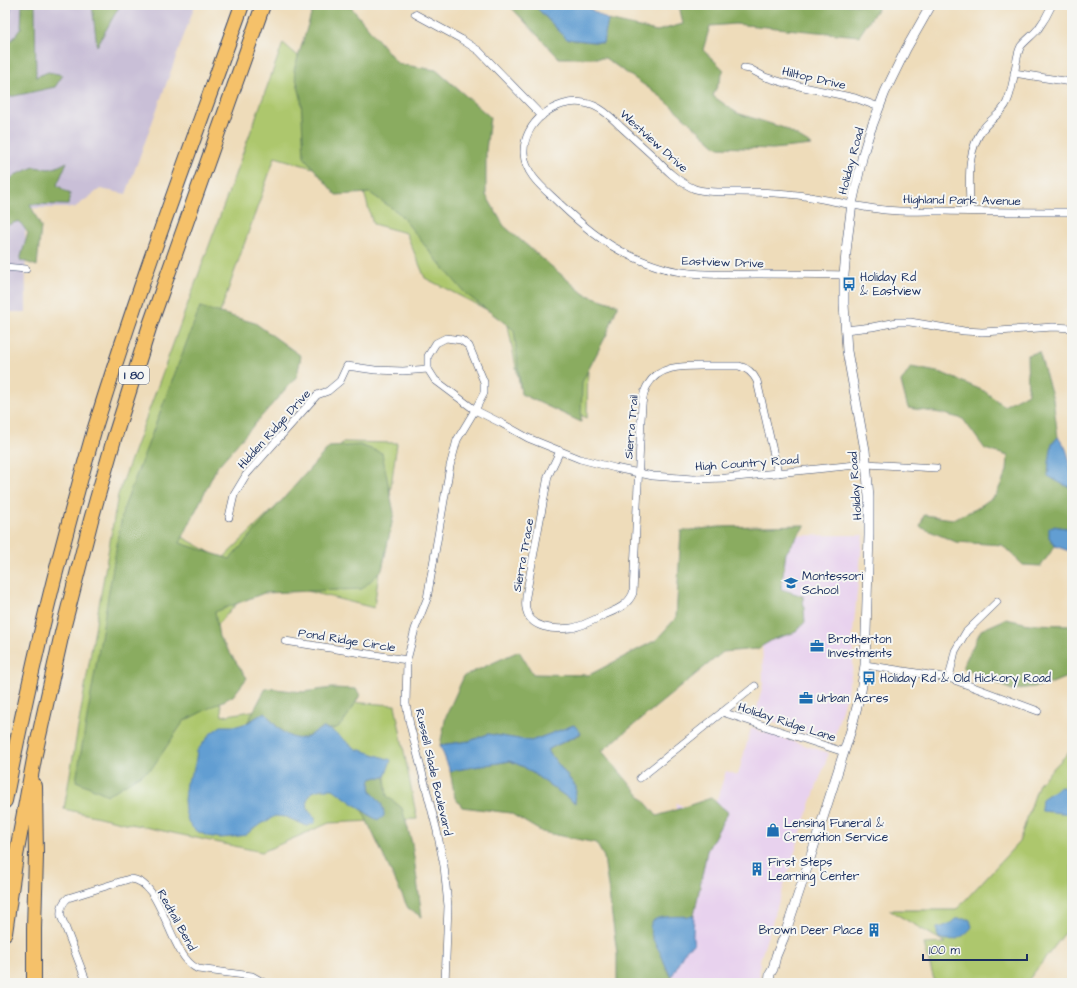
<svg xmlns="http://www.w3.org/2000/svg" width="1077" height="988" font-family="'Architects Daughter',sans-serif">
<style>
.built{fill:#e8d2ee}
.industrial{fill:#c9bfd7}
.green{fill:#adc76d;stroke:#647b66}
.forest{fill:#8aac60;stroke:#526e5f}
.water{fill:#629ed2;stroke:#3e6698}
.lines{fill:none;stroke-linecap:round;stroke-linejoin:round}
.minor-casing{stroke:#3b496c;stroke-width:8}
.tertiary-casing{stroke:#3b496c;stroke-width:10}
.motorway-casing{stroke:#3b496c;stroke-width:16}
.minor{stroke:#fff;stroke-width:7}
.tertiary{stroke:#fff;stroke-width:9}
.motorway{stroke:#f5c16b;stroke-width:14}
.labels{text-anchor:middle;stroke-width:4;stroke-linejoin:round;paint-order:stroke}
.shield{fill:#f6f6f2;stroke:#5d6b8a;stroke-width:1}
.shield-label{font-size:11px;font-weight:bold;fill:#1b2f5e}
.street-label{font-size:12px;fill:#1b2f5e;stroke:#f6f6f2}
.poi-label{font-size:12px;fill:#1b2f5e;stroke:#f6f6f2;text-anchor:start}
</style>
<rect width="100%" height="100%" fill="#f6f6f2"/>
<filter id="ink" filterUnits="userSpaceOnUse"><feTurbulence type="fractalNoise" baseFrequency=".025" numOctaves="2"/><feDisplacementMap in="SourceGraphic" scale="8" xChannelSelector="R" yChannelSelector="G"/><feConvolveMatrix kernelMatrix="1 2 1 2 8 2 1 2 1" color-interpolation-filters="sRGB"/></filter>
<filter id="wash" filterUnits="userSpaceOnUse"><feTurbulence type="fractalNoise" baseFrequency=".012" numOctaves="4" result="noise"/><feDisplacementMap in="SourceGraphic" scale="16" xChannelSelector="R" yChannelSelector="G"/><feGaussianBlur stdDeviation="0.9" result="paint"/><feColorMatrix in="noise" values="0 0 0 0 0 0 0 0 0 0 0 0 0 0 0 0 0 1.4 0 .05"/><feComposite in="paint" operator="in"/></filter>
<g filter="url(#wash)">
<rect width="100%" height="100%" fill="#eedcba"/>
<!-- built -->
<g class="built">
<path d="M863 535 853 632V668L833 742 755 716 763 684 762 629 727 536Z"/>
<path d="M751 728 829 753 811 802 760 960 759 983H673L676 803 710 820 726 771 738 775Z"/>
</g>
<!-- industrial -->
<path class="industrial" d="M5 5H195L126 194 100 189 74 208H25L26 312H5Z"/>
<!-- green -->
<g class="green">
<path d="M283 43 589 308 587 418 520 388 507 320 425 278 406 233 373 224 361 182 275 157 216 324 198 454 177 534 222 559 343 442 397 443 374 608 260 579 212 630 222 716 316 700 395 705 417 819 329 823 262 852 121 822 64 809 118 495Z"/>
<path d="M1072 749V924L1026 983H935L924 944 946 943 889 910H956L1019 842 1039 783Z"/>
</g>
<!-- forest -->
<g class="forest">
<path d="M22 5H35L36 77 48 72 63 75 55 87 5 98V46L8 45 21 28Z"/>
<path d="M92 5H120L97 46Z"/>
<path d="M314 5H351L350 6 398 64 436 70 490 117 486 151V195L504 226 584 294 618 305 607 334 582 382 581 422 521 394 514 330 466 294 434 257 399 213 370 193 336 195 304 157 301 98 294 70Z"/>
<path d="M509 5H534L567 39 603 43 608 20 657 31 683 24 679 5H880L859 36 735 24 710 26 703 50 724 70 713 96 737 113 784 128 812 145 773 149 717 147 660 96 605 58H559Z"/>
<path d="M67 162 57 185 70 194 68 205 30 204 41 227 37 266 20 260 28 233 19 221 5 226V185L15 175 34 167 49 169 57 167Z"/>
<path d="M200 307 255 323 301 356 297 376 217 467 180 543 230 559 329 447 360 445 382 453 394 513 382 570 362 589 264 593 215 612 219 637 247 678 233 696 184 721 152 768 108 795 76 781 123 510Z"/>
<path d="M1039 352 1053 399 1058 437 1052 444 1062 484 1072 488V529L1053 526 1049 537 1055 546 1041 566 1023 565 1002 545 956 542 920 527 924 515 953 519 976 509 996 495 1007 471 1008 456 985 449 963 419 940 413 908 408 901 382 911 367 942 373 984 391 1004 406 1028 393 1027 355Z"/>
<path d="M805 525 786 553 781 589 803 596 805 622 796 632 774 639 757 649 723 652 602 751 657 816 711 798 728 812 707 851 694 916 651 925 652 937 661 953 669 974 672 976V983H617V953L604 857 596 843 542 832 510 813 462 807 455 798 450 771 510 761 524 767 575 803 576 787 547 750 581 734 574 725 531 741 488 734 470 741 440 745 446 716 464 676 519 651 533 674 589 675 656 640 676 618 681 531 719 527Z"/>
<path d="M1006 619 1029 624 1072 625V675L1047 685 1012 690 962 668 981 630Z"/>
<path d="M266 688 303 692 332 688 356 689 360 695C356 702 344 724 338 727 334 730 328 729 323 728 317 730 308 737 303 738 288 742 273 723 265 712L247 723Z"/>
<path d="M377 777H385L387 796 402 808 412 843 422 917 408 908 361 808 372 817 382 804C374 795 368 792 371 779Z"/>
</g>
<!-- water -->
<g class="water">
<path d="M5 5H10L11 7 8 25 5 29Z"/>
<path d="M534 5H584L608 20 603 43 567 39Z"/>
<path d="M1058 437C1068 447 1069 459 1071 472L1072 473V488L1062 484 1048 476 1049 462 1052 444Z"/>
<path d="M1053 526 1072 529V552L1055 546 1049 537V528Z"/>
<path d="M265 712C272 723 288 742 303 738 308 737 317 730 323 728 336 730 346 743 358 750H361L391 760 385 777H377L371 779C367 796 378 794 382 806 384 809 384 813 384 816L379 820 372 817 333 789H321L312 792 307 800 308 810 315 818V823L307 826 286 817 275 816 253 829 246 835 232 837 219 838 207 836 195 830 189 824 185 811 184 800 186 783 193 771 195 764 197 751 211 733 221 726H237L247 723Z"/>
<path d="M574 725 581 733 547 750 576 787 575 803 524 767 510 761 450 771 440 745 470 741 488 734 531 741Z"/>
<path d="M1062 787 1072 789V814L1042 811 1041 809 1042 799 1058 788Z"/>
<path d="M694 916C694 922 693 928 693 934 692 938 694 940 694 944 681 950 679 965 672 976L670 974C666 968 664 961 661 954 657 946 644 928 654 920 660 915 686 917 694 916Z"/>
<path d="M955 919H968L970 920 972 927C963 938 953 943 939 938L937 934V928C943 927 951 924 955 919Z"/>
</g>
</g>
<g filter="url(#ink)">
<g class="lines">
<!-- minor casing -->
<g class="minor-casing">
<g id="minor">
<path d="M415 14 461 39 479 51 542 116"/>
<path d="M744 68 750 69 765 77 785 83 855 98 879 107"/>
<path d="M1014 73 1058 80 1072 82"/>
<path d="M970 211C970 183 965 153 983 129 990 119 1002 114 1007 102 1012 91 1014 76 1016 64 1017 58 1018 51 1021 46 1026 40 1033 35 1038 29 1044 21 1048 14 1052 5"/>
<path d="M5 267 26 269"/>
<path d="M844 275C815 274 785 274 756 274 731 274 707 276 682 272 665 270 647 263 631 256 604 244 581 224 560 204 546 190 525 176 524 153 523 123 555 98 584 103 599 105 610 116 620 126 631 136 642 146 653 156 665 169 678 182 695 189 709 193 725 192 739 192 756 192 772 192 788 194 821 197 853 207 885 210 905 212 925 211 944 211 987 212 1029 212 1072 212"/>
<path d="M845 330 872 327 897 322H910L964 331 982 332 999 331 1053 327 1072 328"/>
<path d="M560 451 548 476 526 596C526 600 525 604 526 608 529 629 555 630 571 628 579 627 594 620 602 616 615 610 627 607 633 593L641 420C642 409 641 396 647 386 659 365 683 366 705 366 716 366 727 366 739 366 748 368 753 373 757 381L778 473"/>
<path d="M229 517 234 495 246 475 317 395 328 391 340 381 347 366 375 370 403 371 428 369"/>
<path d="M285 641 407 660"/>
<path d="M865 665 949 678 1038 711"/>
<path d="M949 678 955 651 966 632 997 602"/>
<path d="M722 712 844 752"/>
<path d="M640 778 755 686"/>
<path d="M87 983 61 916C60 908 62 903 68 898L129 879C163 878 168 956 198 969L252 976 259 980 264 983"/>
<path d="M445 983 448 906 444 866 437 831 410 725 406 704 407 660 415 629 427 599 450 466 457 440 475 410 484 393V382L469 346 461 340 446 338 436 343 428 356V369L435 380 475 410 501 423 528 438 580 459 615 468 653 476 693 479 726 478 866 464 936 468"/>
</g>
</g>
<!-- tertiary casing -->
<g class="tertiary-casing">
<path id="tertiary" d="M769 983 770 974 773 969 776 956 784 937 807 868 851 730 861 691 865 665 869 535V497L865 450 847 351 844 304V275L847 242 852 204 863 154 869 134 885 92 906 49 931 5"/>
</g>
<!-- motorway casing -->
<g class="motorway-casing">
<g id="motorway">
<path d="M5 801C21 719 39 637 60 556 71 514 82 473 94 431 138 288 191 147 242 5"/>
<path d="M5 933 16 856 35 754 62 633 91 520 114 439 150 325 263 5"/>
<path d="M34 983V929L36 855 35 786"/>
</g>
</g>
<!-- minor -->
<use href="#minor" class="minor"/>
<!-- tertiary -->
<use href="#tertiary" class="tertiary"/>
<!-- motorway -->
<use href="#motorway" class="motorway"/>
</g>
</g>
<!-- icons -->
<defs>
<g id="bus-bare" transform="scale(1.08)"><path d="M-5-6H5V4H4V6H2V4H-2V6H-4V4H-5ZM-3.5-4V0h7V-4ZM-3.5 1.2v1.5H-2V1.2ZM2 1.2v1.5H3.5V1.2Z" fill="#1f6fb2" stroke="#f6f6f2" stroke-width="2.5" paint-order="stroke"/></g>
<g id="school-bare" transform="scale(1.08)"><path d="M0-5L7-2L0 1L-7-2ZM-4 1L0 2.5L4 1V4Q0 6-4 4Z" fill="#1f6fb2" stroke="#f6f6f2" stroke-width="2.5" paint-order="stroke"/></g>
<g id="office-bare" transform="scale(1.08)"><path d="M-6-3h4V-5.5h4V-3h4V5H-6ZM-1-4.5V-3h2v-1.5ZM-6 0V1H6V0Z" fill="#1f6fb2" stroke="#f6f6f2" stroke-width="2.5" paint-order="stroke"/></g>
<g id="shop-bare" transform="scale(1.08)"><path d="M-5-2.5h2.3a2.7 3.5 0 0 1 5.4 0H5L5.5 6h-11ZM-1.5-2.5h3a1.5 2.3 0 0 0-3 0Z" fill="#1f6fb2" stroke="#f6f6f2" stroke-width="2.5" paint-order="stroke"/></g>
<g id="building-bare" transform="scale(1.08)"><path d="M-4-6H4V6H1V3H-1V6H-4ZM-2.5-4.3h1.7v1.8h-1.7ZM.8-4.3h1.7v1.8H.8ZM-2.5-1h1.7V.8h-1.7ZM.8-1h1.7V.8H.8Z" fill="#1f6fb2" stroke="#f6f6f2" stroke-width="2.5" paint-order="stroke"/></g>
</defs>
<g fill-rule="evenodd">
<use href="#bus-bare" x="849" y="284"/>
<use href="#school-bare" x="791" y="583"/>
<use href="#office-bare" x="817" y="646"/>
<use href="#bus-bare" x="869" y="678"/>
<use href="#office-bare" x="806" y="698"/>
<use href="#shop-bare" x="773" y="830"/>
<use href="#building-bare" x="757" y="869"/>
<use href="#building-bare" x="874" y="930"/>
</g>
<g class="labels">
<!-- shield labels -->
<rect class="shield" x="119" y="366" width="30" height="18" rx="3"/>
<g class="shield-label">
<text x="134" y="379">I 80</text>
</g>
<!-- street labels -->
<g class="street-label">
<text transform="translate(814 78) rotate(13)" y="4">Hilltop Drive</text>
<text transform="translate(654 141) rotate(42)" y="4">Westview Drive</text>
<text transform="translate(851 161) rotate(-75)" y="4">Holiday Road</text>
<text transform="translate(962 200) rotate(1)" y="4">Highland Park Avenue</text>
<text transform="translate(723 262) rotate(2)" y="4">Eastview Drive</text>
<text transform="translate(631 427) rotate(-85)" y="4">Sierra Trail</text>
<text transform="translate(274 429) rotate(-48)" y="4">Hidden Ridge Drive</text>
<text transform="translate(747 463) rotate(-4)" y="4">High Country Road</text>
<text transform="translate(855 486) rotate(-94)" y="4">Holiday Road</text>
<text transform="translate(523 555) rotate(-80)" y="4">Sierra Trace</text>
<text transform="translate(347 640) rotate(9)" y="4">Pond Ridge Circle</text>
<text transform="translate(787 722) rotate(18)" y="4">Holiday Ridge Lane</text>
<text transform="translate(434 772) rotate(77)" y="4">Russell Slade Boulevard</text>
<text transform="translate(177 920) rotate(61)" y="4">Redtail Bend</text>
</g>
<!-- poi labels -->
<g class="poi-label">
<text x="860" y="281">Holiday Rd<tspan x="860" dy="14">&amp; Eastview</tspan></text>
<text x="802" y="580">Montessori<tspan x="802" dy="14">School</tspan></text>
<text x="828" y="643">Brotherton<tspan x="828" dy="14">Investments</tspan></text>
<text x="880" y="682">Holiday Rd &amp; Old Hickory Road</text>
<text x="817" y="702">Urban Acres</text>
<text x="784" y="827">Lensing Funeral &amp;<tspan x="784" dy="14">Cremation Service</tspan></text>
<text x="768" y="866">First Steps<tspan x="768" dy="14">Learning Center</tspan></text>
<text x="863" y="934" text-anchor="end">Brown Deer Place</text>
</g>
</g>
<!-- margin -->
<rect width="1077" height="988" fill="none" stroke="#f6f6f2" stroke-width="20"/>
<!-- scale -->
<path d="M923 954v6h104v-6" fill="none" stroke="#1b2f5e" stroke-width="2"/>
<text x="929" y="954" font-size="12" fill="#1b2f5e" stroke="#f6f6f2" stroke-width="3" paint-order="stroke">100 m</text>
</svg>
